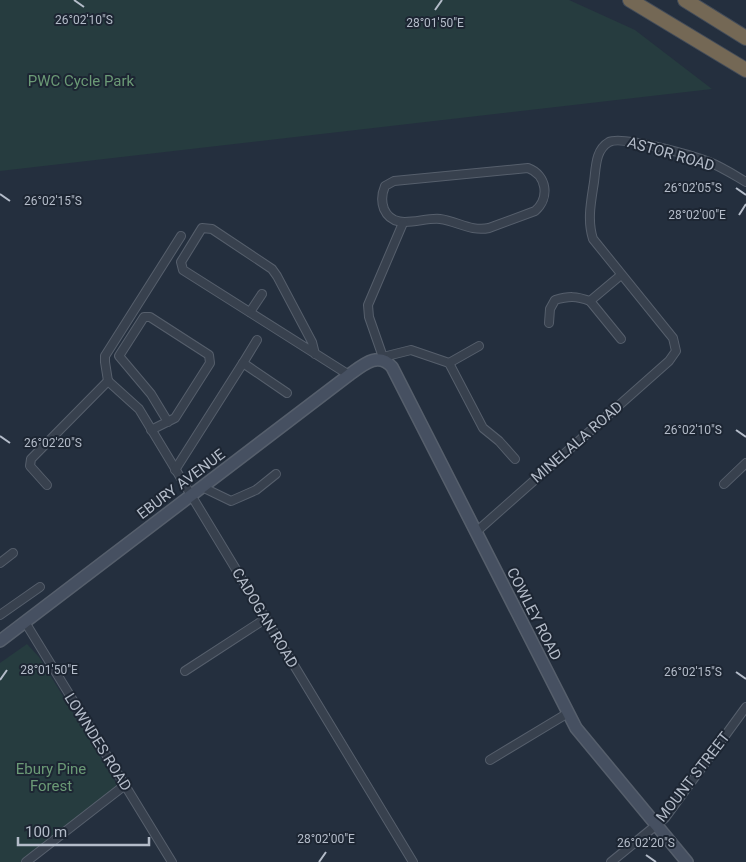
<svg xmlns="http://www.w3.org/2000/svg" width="746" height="862" font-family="Roboto,sans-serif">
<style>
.green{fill:#263c3f}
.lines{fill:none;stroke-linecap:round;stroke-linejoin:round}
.street-casing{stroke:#565f6c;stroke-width:10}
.secondary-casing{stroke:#565f6c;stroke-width:14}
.highway-casing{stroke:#434c59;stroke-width:16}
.street{stroke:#38414e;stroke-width:8}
.secondary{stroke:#465061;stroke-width:11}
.highway{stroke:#746855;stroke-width:14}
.ticks{fill:none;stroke:#b4bcc9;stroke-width:2}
.labels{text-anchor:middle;stroke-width:4;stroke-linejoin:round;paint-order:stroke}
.park-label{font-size:15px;fill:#6b9a76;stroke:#1d2633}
.street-label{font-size:15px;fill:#b4bcc9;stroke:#1d2633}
.ticks-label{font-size:12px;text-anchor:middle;fill:#b4bcc9;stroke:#1d2633;stroke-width:4;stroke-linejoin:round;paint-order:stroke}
</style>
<rect width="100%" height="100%" fill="#242f3e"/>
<!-- green -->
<g class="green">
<path d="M0 0H569L635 30 712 89 0 171Z"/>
<path d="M27 644 39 657 121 791 22 862H0V663Z"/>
</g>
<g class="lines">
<!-- street casing -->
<g class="street-casing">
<g id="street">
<path d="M528 168C547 175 550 198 535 211L489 228C471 232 457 221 440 219 421 217 394 232 384 209 381 201 382 193 385 186L394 181Z"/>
<path d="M590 301 621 339"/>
<path d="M250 312 262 294"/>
<path d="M549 323 550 309 555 300C569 296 576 296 590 301L621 275"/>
<path d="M315 354 312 342 277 276 272 269 212 229 202 228 181 262 183 270 349 375"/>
<path d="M383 357 411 350 449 363 483 428 499 441 515 459"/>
<path d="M384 360 369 317 368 305 403 223"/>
<path d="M243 363 257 340"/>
<path d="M449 363 479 346"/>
<path d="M108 381 139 409 413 862"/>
<path d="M108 381 105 362V356L181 236"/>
<path d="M151 430 175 418 210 363 209 355 150 317H144L119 356 151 394 168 422"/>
<path d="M175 470 243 363 287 393"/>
<path d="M724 484 746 463"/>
<path d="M47 485 30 466 31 459 108 381"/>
<path d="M202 487 231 501 256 490 276 474"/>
<path d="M476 532 669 361 676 351 673 338 593 239C587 220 591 202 594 182 596 168 595 150 609 142 622 135 694 156 709 162 722 167 734 175 746 182"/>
<path d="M0 563 13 553"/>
<path d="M0 615 40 587"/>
<path d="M25 622 172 862"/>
<path d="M185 671 265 619"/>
<path d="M490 760 568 713"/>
<path d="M26 862 125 785"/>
<path d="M611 862 665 818 746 707"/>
</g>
</g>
<!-- secondary casing -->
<g class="secondary-casing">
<path id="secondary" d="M0 641 349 375C363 365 378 351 392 367L576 728 687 862"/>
</g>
<!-- highway casing -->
<g class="highway-casing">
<g id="highway">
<path d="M630 0 746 70"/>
<path d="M685 0 746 38"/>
</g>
</g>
<!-- street -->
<use href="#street" class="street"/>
<!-- secondary -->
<use href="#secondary" class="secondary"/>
<!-- highway -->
<use href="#highway" class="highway"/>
</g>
<!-- ticks -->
<path class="ticks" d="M74 0 84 7M435 10 442 0M736 188 746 195M0 194 10 201M739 215 746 204M736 430 746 437M0 436 10 443M736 672 746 679M0 680 7 670M646 855 656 862M319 862 326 852"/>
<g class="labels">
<!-- park labels -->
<g class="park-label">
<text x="81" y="86">PWC Cycle Park</text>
<text x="51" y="774">Ebury Pine<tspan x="51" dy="17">Forest</tspan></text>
</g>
<!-- street labels -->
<g class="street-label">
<text transform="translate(671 154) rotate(16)" y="5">ASTOR ROAD</text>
<text transform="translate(577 442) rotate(-41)" y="5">MINELALA ROAD</text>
<text transform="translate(181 484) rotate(-37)" y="5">EBURY AVENUE</text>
<text transform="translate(534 614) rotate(63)" y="5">COWLEY ROAD</text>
<text transform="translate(265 618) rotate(59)" y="5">CADOGAN ROAD</text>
<text transform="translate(98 742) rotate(58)" y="5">LOWNDES ROAD</text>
<text transform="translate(693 777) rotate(-52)" y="5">MOUNT STREET</text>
</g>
</g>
<g class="ticks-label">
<text x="84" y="24">26°02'10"S</text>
<text x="435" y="27">28°01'50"E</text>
<text x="693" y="192">26°02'05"S</text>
<text x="53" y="205">26°02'15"S</text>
<text x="697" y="219">28°02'00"E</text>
<text x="693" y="434">26°02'10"S</text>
<text x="53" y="447">26°02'20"S</text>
<text x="49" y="674">28°01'50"E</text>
<text x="693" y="676">26°02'15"S</text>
<text x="326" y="843">28°02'00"E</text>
<text x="646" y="847">26°02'20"S</text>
</g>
<!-- scale -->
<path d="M18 837v8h131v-8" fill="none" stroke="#b4bcc9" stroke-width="2.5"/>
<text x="25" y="837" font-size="15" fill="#b4bcc9" stroke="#1d2633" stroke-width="4" paint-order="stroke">100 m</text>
</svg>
